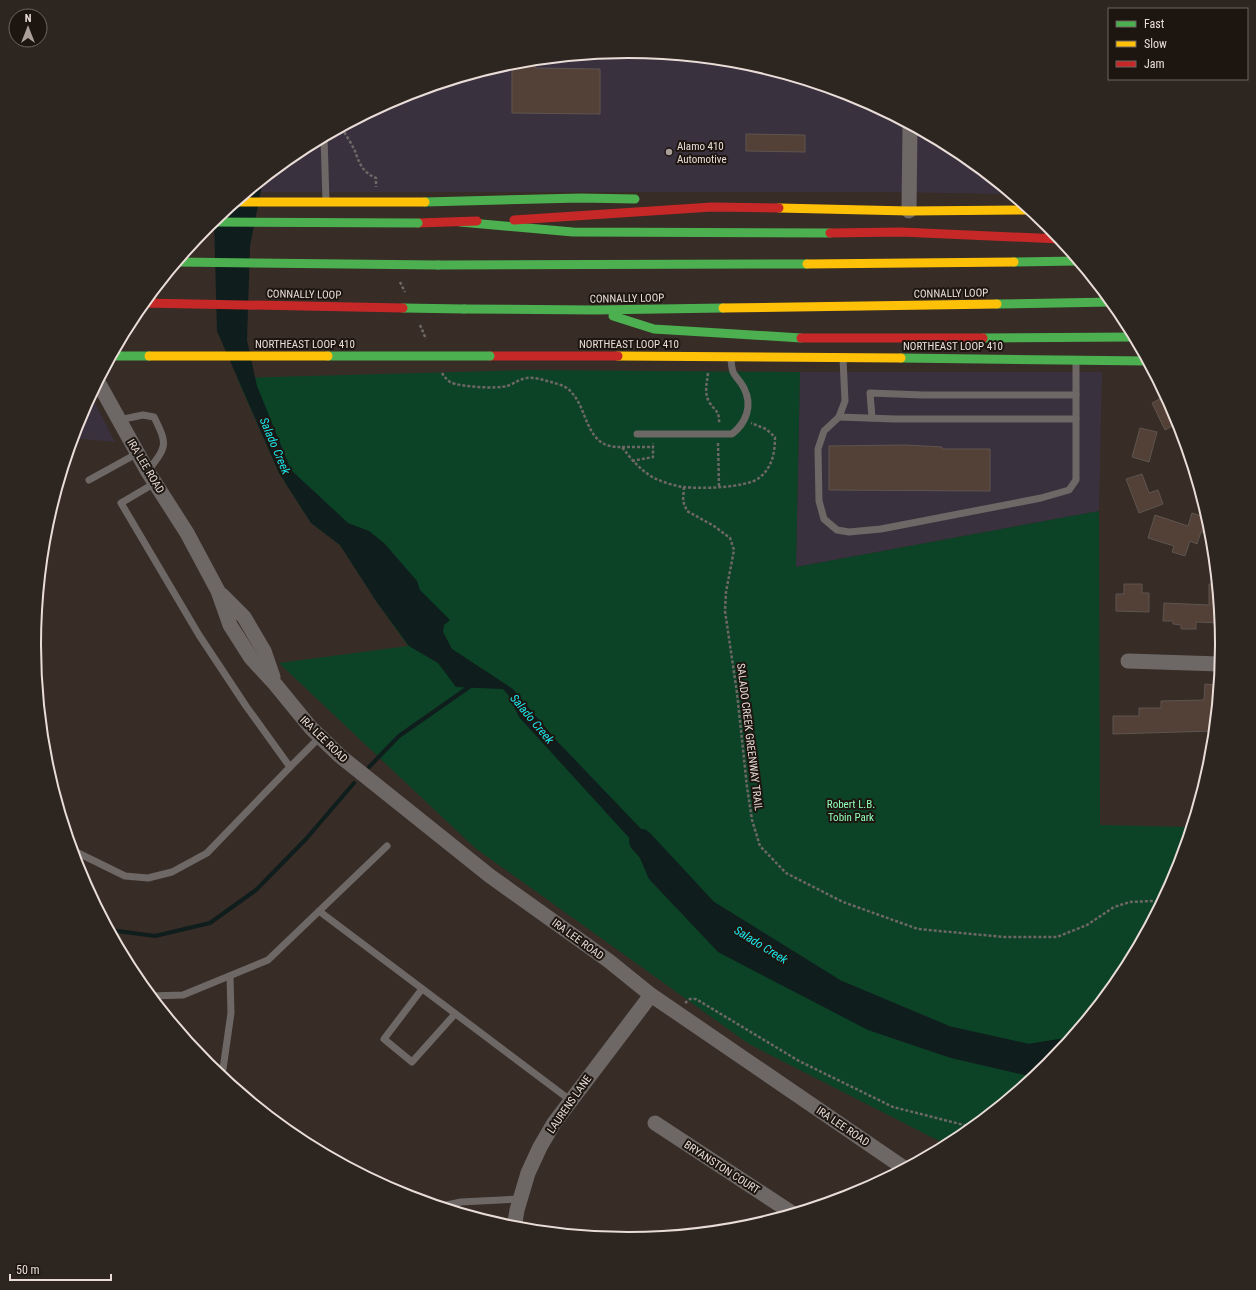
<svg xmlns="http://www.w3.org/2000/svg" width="1256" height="1290" font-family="'Roboto Condensed',sans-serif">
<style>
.commercial{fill:#3a313f}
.green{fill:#0c4225}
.water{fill:#0f1d1d}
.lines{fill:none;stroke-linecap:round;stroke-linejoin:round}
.stream{stroke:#0f1d1d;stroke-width:4}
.river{stroke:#0f1d1d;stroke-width:24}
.building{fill:#534036;stroke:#5e5550}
.path{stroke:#6d6865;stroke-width:2.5;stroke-dasharray:3 2;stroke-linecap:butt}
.lane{stroke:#6d6866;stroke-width:7}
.street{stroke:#6d6866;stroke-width:15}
.fast{stroke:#4caf50;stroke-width:9}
.slow{stroke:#ffc107;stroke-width:9}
.jam{stroke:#c62828;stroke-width:9}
.fast-bridge{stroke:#4caf50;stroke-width:9}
.slow-bridge{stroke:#ffc107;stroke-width:9}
.jam-bridge{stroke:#c62828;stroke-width:9}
.poi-dot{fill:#ab9f99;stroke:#1d1510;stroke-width:1.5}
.labels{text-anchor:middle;stroke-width:4;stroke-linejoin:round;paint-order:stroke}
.poi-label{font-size:11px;fill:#eaddd7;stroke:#1d1510;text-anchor:start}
.street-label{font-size:11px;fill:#eaddd7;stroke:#1d1510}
.park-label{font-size:11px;fill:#8ffeb8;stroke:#1d1510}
.water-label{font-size:12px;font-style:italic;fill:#1ae9ed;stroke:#1d1510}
.rim{fill:none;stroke:#eaddd7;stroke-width:2}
</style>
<rect width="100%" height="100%" fill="#372c26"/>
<!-- commercial -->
<g class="commercial">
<path d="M628 51 744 62 856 96 958 151 1011 194 882 192H248L298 151 401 96 512 62Z"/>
<path d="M800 372H1102L1099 511 796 567Z"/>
<path d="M91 396 115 442 73 438 79 417Z"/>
</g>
<!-- green -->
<path class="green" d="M528 370 800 372 796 567 1099 511 1100 825 1190 827 1177 873 1122 975 1048 1065 958 1139 947 1145 749 1044 475 848 279 663 408 646 376 601 340 545 311 523 279 473 237 378Z"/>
<!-- water -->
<path class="water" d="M263 180 250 246 247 340 257 386 291 470 348 523 369 531 384 543 417 581 420 590 450 620 444 625 443 632 452 649 513 689 556 740 643 831 678 890 692 905 744 946 793 972 831 982 904 1025 933 1036 1032 1062 1052 1060 1033 1077 951 1058 868 1030 718 952 649 879 633 842 519 717 509 696 503 689 456 687 438 663 409 646 376 601 340 545 311 523 279 473 217 331 214 220Z"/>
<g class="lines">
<!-- stream -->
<g class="stream">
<path d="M369 767 399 736 472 685"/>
<path d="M110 930 155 936 210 923 256 890 306 839 354 783"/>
</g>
<!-- river -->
<path class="river" d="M641 841 706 911 835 991 947 1038 1028 1056 1059 1051"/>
</g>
<!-- building -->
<g class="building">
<path d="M535 60V68L600 69V114L512 113V62Z"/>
<path d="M746 134 805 135V152L746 151Z"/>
<path d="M1165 396 1178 423 1165 430 1152 403Z"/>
<path d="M1140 428 1157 432 1149 462 1132 457Z"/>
<path d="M905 445 942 447V449H990V491L829 490V446Z"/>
<path d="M1142 474 1149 493 1158 490 1163 504 1139 513 1126 479Z"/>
<path d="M1192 513 1207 518 1211 533 1201 532 1197 544 1190 541 1185 556 1172 552 1174 546 1148 538 1155 515 1188 526Z"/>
<path d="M1124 584H1142V593H1149V612L1116 611V594H1124Z"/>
<path d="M1209 584H1216L1220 623 1196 622V629H1181V625L1173 624V621H1163L1164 603 1209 605Z"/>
<path d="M1205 684 1216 685 1214 701H1216L1213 731 1113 734V716H1139V708H1161V701L1204 700Z"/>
</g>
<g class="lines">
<!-- path -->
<g class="path">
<path d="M342 128C346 136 353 145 356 154 360 165 364 173 376 178V187"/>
<path d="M400 282 405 292"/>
<path d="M420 325 426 339"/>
<path d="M442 373C444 376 446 379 450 382 459 387 497 389 507 386 514 384 519 379 527 378 535 377 543 380 551 382 558 384 567 386 572 393 589 411 585 449 622 447 631 459 640 470 654 478 663 482 674 486 684 487 699 489 746 488 759 478 772 468 775 453 775 437L766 429 751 423"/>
<path d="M708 373C707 383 704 392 709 402 715 411 720 411 719 424"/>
<path d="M718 443 719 486"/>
<path d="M622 447H653"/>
<path d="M632 461 653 457V443"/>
<path d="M684 487 683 501 687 511 714 526 730 538 734 550 726 592 725 611 737 693 747 787 752 820 760 846 786 873 843 902 918 929 1004 937H1057L1087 925 1114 907 1130 902 1151 901 1160 903"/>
<path d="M685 1003 690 999H696L799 1061 893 1107 972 1127"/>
</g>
<!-- lane -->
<g class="lane">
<path d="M324 137 326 201"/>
<path d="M843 359 845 401 839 417 824 431 818 449 819 501 824 519 837 530 849 532 881 529 1041 498 1069 490 1076 480V361"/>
<path d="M839 417 895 419H1076"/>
<path d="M872 418 870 393 923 395H1076"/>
<path d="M119 420 143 415 154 417C168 445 167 446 148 471"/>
<path d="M637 434H732C746 423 753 406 744 388 736 373 732 379 731 358"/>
<path d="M89 480 138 453"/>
<path d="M290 767 320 737"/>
<path d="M72 850 125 876 148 878 172 872 207 853 290 767 246 706 199 635 121 503 155 483"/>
<path d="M319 911 570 1100"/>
<path d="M422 989 384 1039 412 1062 455 1014"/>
<path d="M151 996 183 995 268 960 387 846"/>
<path d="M223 1069 231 1013 230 976"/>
<path d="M442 1206 461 1202 520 1199"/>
</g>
<!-- street -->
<g class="street">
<path d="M909 211 910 126"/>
<path d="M98 382 148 472 187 533 218 591 230 625 251 658 275 684 311 728 340 756 490 876 609 961 651 995 904 1168"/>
<path d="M222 595 244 617 264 651 273 677"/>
<path d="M1128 661 1220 664"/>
<path d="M655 1123 792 1213"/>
<path d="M514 1228 517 1210 528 1173 540 1147 554 1123 651 995"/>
</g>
<!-- fast -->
<g class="fast">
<path d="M425 202 581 198 635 199"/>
<path d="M460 222 573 232 830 233"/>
<path d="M1014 262 1077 261"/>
<path d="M438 265 807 264"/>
<path d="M997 304 1112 302"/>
<path d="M464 309 595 310 723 308"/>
<path d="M613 316 654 329 801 338"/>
<path d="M983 338 1134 337"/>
<path d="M112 356H149"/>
<path d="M901 358 1147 361"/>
</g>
<!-- slow -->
<g class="slow">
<path d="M236 202H425"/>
<path d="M779 208 909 211 1029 210"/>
<path d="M807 264 1014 262"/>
<path d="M723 308 997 304"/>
<path d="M618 356 901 358"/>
</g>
<!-- jam -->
<g class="jam">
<path d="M514 220 712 207 779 208"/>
<path d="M418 223 477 221"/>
<path d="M830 233 901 232 1060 239"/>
<path d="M801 338H983"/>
<path d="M490 356H618"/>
</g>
<!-- fast-bridge -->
<g class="fast-bridge">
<path d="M212 222 418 223"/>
<path d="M177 262 438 265"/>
<path d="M403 308 464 309"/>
<path d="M328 356H490"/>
</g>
<!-- slow-bridge -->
<path class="slow-bridge" d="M149 356H328"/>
<!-- jam-bridge -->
<path class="jam-bridge" d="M144 303 403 308"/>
</g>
<!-- markers -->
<circle class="poi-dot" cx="669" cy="152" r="4"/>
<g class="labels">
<!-- poi labels -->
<g class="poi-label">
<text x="677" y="150">Alamo 410<tspan x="677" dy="13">Automotive</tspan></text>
</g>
<!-- street labels -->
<g class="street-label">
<text transform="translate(951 293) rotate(-1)" y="4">CONNALLY LOOP</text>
<text transform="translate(304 294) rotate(1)" y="4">CONNALLY LOOP</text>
<text transform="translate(627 298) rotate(-1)" y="4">CONNALLY LOOP</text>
<text x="305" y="348">NORTHEAST LOOP 410</text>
<text x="629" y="348">NORTHEAST LOOP 410</text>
<text x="953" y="350">NORTHEAST LOOP 410</text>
<text transform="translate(146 466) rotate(59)" y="4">IRA LEE ROAD</text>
<text transform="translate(750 737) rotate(83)" y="4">SALADO CREEK GREENWAY TRAIL</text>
<text transform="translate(324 739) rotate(44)" y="4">IRA LEE ROAD</text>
<text transform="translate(578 939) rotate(36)" y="4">IRA LEE ROAD</text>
<text transform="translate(569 1104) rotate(-55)" y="4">LAURENS LANE</text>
<text transform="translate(843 1126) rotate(34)" y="4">IRA LEE ROAD</text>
<text transform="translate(722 1167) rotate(33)" y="4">BRYANSTON COURT</text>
</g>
<!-- park labels -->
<g class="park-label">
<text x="851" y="808">Robert L.B.<tspan x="851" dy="13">Tobin Park</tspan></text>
</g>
<!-- water labels -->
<g class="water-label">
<text transform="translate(275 446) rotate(67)" y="4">Salado Creek</text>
<text transform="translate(532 719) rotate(50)" y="4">Salado Creek</text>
<text transform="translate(761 945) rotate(32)" y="4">Salado Creek</text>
</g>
</g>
<!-- crop -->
<path d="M0 0H1256V1290H0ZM41 645a587 587 0 1 1 1174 0a587 587 0 1 1-1174 0Z" fill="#2d2520" fill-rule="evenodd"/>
<path class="rim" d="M41 645a587 587 0 1 1 1174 0a587 587 0 1 1-1174 0Z"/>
<!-- legend -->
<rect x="1108" y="8" width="140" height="72" fill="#1d1510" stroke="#6f6560"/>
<rect x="1116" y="21" width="20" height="6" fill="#4caf50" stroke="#6f6560"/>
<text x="1144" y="28" font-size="12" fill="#eaddd7">Fast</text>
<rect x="1116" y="41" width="20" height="6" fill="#ffc107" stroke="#6f6560"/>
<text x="1144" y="48" font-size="12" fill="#eaddd7">Slow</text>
<rect x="1116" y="61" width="20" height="6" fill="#c62828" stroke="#6f6560"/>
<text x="1144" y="68" font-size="12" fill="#eaddd7">Jam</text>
<!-- north arrow -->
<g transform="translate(28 28)"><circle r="19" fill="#1d1510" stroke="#6f6560"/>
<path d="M0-3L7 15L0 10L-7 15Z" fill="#ab9f99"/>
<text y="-6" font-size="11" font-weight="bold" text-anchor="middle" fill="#eaddd7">N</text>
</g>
<!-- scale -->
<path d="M10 1274v6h101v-6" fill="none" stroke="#eaddd7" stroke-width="2"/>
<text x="16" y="1274" font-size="12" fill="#eaddd7" stroke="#1d1510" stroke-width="3" paint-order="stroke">50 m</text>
</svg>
